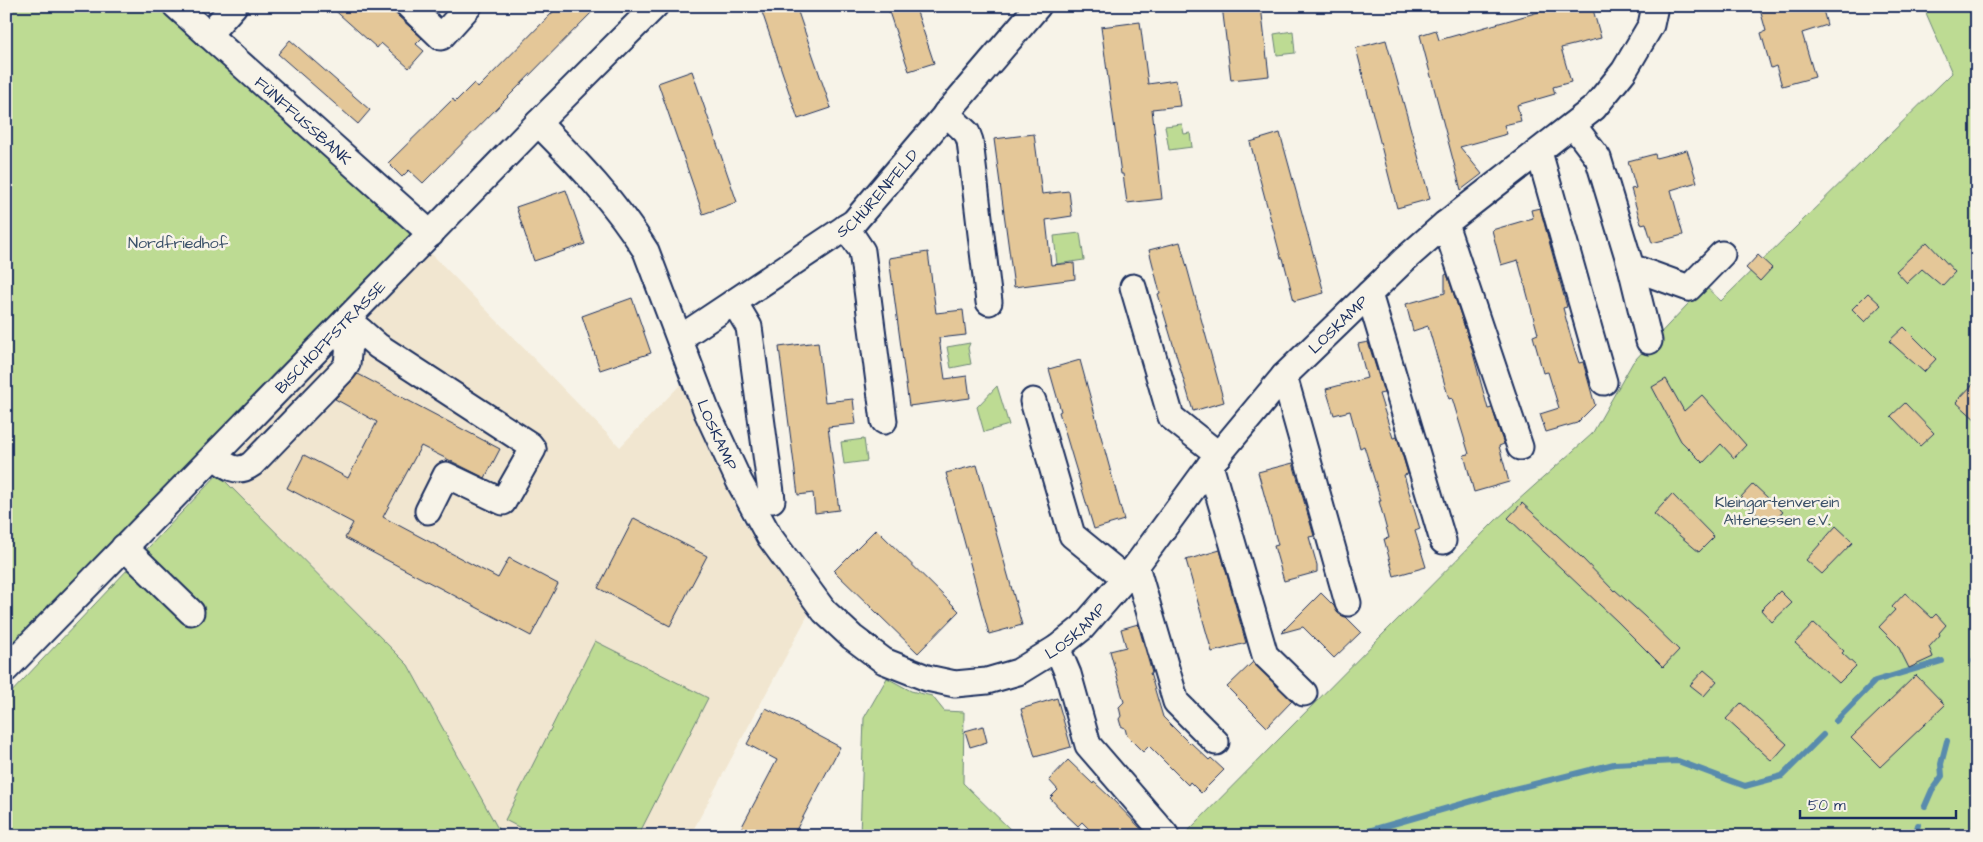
<svg xmlns="http://www.w3.org/2000/svg" width="1983" height="842" font-family="'Architects Daughter',sans-serif">
<style>
.built{fill:#f1e6d0}
.green{fill:#bddb93;stroke:#6c8578}
.lines{fill:none;stroke-linecap:round;stroke-linejoin:round}
.stream{stroke:#588bad;stroke-width:6}
.building{fill:#e4c798;stroke:#1b2f5e}
.minor-casing{stroke:#1b2f5e;stroke-width:29}
.minor{stroke:#f7f3e8;stroke-width:25}
.labels{text-anchor:middle;stroke-width:5;stroke-linejoin:round;paint-order:stroke}
.street-label{font-size:16px;fill:#1b2f5e;stroke:#f7f3e8}
.park-label{font-size:16px;fill:#3b5169;stroke:#f7f3e8}
</style>
<rect width="100%" height="100%" fill="#f7f3e8"/>
<filter id="ink" filterUnits="userSpaceOnUse"><feTurbulence type="fractalNoise" baseFrequency=".02" numOctaves="2"/><feDisplacementMap in="SourceGraphic" scale="10" xChannelSelector="R" yChannelSelector="G"/><feConvolveMatrix kernelMatrix="1 2 1 2 8 2 1 2 1" color-interpolation-filters="sRGB"/></filter>
<g filter="url(#ink)">
<!-- built -->
<path class="built" d="M425 247 620 447 682 383 712 458 742 519 758 544 788 586 810 611 690 836H502L408 665 218 474 339 344Z"/>
<!-- green -->
<g class="green">
<path d="M6 6H169L423 234 6 667Z"/>
<path d="M1923 6H1977V836H1183L1496 520 1592 434 1633 362 1705 286 1721 301 1952 73Z"/>
<path d="M1293 31 1295 53 1277 55 1274 34Z"/>
<path d="M1182 124 1184 134 1190 133 1192 147 1169 150 1165 126Z"/>
<path d="M1080 233 1084 260 1057 264 1054 236Z"/>
<path d="M970 343 968 348 971 364 951 368 947 347Z"/>
<path d="M997 386 1009 425 984 432 977 407Z"/>
<path d="M864 439 867 461 844 464 841 442Z"/>
<path d="M218 474 408 665 502 836H6V698Z"/>
<path d="M595 641 708 698 638 836H536L505 820Z"/>
<path d="M887 678 911 691 932 696 944 711 964 712 963 783 1017 836H860L864 718Z"/>
</g>
<g class="lines">
<!-- stream -->
<g class="stream">
<path d="M1974 661 1977 655"/>
<path d="M1836 721 1875 681 1942 661"/>
<path d="M1925 806 1932 790 1942 776 1941 764 1947 741"/>
<path d="M1351 836 1514 789 1614 764 1678 761 1745 786 1782 776 1823 735"/>
<path d="M1915 836 1918 825"/>
</g>
</g>
<!-- building -->
<g class="building">
<path d="M330 6H387L422 38 416 44 424 51 409 68 381 43 377 48Z"/>
<path d="M559 6H598L423 183 409 170 402 177 388 163 453 99 455 102 474 83 478 88Z"/>
<path d="M760 6H796L831 108 798 119Z"/>
<path d="M887 6H915L934 63 909 71Z"/>
<path d="M1222 6H1261L1269 76 1231 80Z"/>
<path d="M1560 6H1592L1601 38 1561 48 1571 82 1553 87 1555 94 1517 105 1521 121 1504 125 1507 134 1460 147 1482 174 1461 190 1420 35 1436 30 1439 40Z"/>
<path d="M1759 6H1822L1827 25 1802 33 1815 77 1782 86 1776 66 1771 68 1761 33 1766 31Z"/>
<path d="M1140 22 1148 84 1176 80 1180 106 1152 109 1162 199 1127 203 1123 174H1121L1101 27Z"/>
<path d="M290 40 370 110 358 124 278 54Z"/>
<path d="M1386 40 1430 199 1397 208 1356 48Z"/>
<path d="M692 71 737 202 703 214 658 83Z"/>
<path d="M1280 133 1324 293 1294 301 1283 258H1281L1250 142Z"/>
<path d="M1034 134 1042 194 1069 191 1072 216 1046 220 1051 265 1074 263 1075 279 1014 287 994 139Z"/>
<path d="M1687 150 1697 182 1671 190 1683 235 1652 243 1646 223 1641 224 1631 189 1636 188 1628 161 1655 154 1656 158Z"/>
<path d="M566 190 585 244 534 261 516 207Z"/>
<path d="M1540 208 1567 307 1563 308 1573 345 1579 363 1583 362 1595 405 1577 423 1546 432 1540 414 1559 408 1548 372 1543 373 1538 354 1533 336 1538 334 1518 260 1501 265 1492 230 1533 218 1531 210Z"/>
<path d="M1180 242 1224 402 1193 411 1158 294 1160 293 1149 250Z"/>
<path d="M1927 242 1955 272 1942 286 1922 269 1907 283 1896 271Z"/>
<path d="M928 252 936 313 963 310 966 335 939 338 945 379 967 376 970 398 909 406 889 258Z"/>
<path d="M1758 255 1772 268 1760 281 1746 268Z"/>
<path d="M1447 274 1471 346 1488 409 1492 408 1501 436 1504 444 1499 446 1509 482 1474 492 1464 455 1469 454 1452 398 1449 399 1428 326 1413 331 1406 304 1445 293V275Z"/>
<path d="M1868 293 1881 305 1865 322 1852 309Z"/>
<path d="M632 298 651 353 600 370 582 316Z"/>
<path d="M1904 327 1936 359 1924 372 1889 341Z"/>
<path d="M818 342 825 402 853 399 856 424 828 427 839 510 815 513 813 493 798 495 779 347Z"/>
<path d="M1368 342 1384 393 1379 394 1393 438 1397 437 1408 474 1404 475 1420 529 1415 531 1426 567 1394 576 1384 539 1389 538 1379 501H1381L1364 446 1360 448 1350 411 1334 415 1326 389 1367 378 1358 344Z"/>
<path d="M1080 360 1124 520 1094 529 1059 412 1061 411 1049 369Z"/>
<path d="M358 374 500 449 485 478 421 446 383 517 498 578 509 558 558 584 531 636 345 538 353 523 287 488 304 455 348 478 377 422 335 399Z"/>
<path d="M1666 379 1684 411 1702 395 1746 445 1734 458 1721 444 1703 463 1681 441 1652 387Z"/>
<path d="M1977 380V421L1956 402Z"/>
<path d="M1905 403 1934 433 1920 446 1891 416Z"/>
<path d="M1293 463 1314 536 1309 537 1317 565V572L1284 581 1274 546 1278 545 1258 472Z"/>
<path d="M977 465 1022 625 989 634 946 473Z"/>
<path d="M1753 484 1783 512 1769 525 1740 498Z"/>
<path d="M1672 494 1714 537 1699 552 1654 514Z"/>
<path d="M1522 503 1580 556 1614 591 1615 590 1644 616 1679 650 1663 667 1618 622 1508 518Z"/>
<path d="M634 518 707 556 670 626 598 588Z"/>
<path d="M1836 526 1853 542 1822 574 1806 560Z"/>
<path d="M876 529 959 611 918 653 834 571Z"/>
<path d="M1220 550 1246 643 1212 652 1186 560Z"/>
<path d="M1780 591 1792 603 1772 622 1761 610Z"/>
<path d="M1321 593 1334 606 1338 613 1346 617 1361 632 1334 658 1303 627 1281 633Z"/>
<path d="M1905 593 1932 618 1936 614 1946 625 1939 633 1940 635 1929 647 1933 657 1909 668 1898 646 1879 627 1895 610 1892 607Z"/>
<path d="M1814 623 1844 651 1842 653 1856 666 1839 683 1795 643Z"/>
<path d="M1138 624 1152 673H1150L1163 717 1189 743 1190 742 1209 760 1211 758 1224 770 1201 793 1190 782 1188 785 1149 746 1143 752 1127 736 1125 728 1121 726 1119 719 1121 716 1119 707 1124 702 1110 651 1126 647 1121 629Z"/>
<path d="M1253 662 1292 701 1267 727 1227 687Z"/>
<path d="M1704 670 1717 681 1704 696 1690 685Z"/>
<path d="M1916 675 1945 705 1880 767 1851 738Z"/>
<path d="M1057 698 1071 747 1035 757 1021 709Z"/>
<path d="M1741 703 1787 744 1772 761 1726 719Z"/>
<path d="M766 708 840 747 793 836H737L777 760 747 744Z"/>
<path d="M983 726 987 742 970 747 965 731Z"/>
<path d="M1068 760 1093 784 1094 782 1110 797 1148 836H1096L1082 822 1078 826 1061 810 1050 798 1058 790 1049 780Z"/>
</g>
<g class="lines">
<!-- minor casing -->
<g class="minor-casing">
<g id="minor">
<path id="s1" d="M176 6 431 234"/>
<path d="M409 6 441 37 469 6"/>
<path d="M208 35 234 6"/>
<path d="M946 113 967 133 970 141 989 302"/>
<path id="s2" d="M538 123C578 163 616 203 646 251L707 412 739 481 769 536 824 611 852 637 884 661 927 678 955 684 987 681 1018 672 1057 648 1082 628 1136 566 1210 465 1284 376 1404 260 1445 224 1594 108 1624 71 1651 25 1655 6"/>
<path d="M1573 125 1598 158 1631 267 1689 288 1722 254"/>
<path d="M1539 152 1604 382"/>
<path d="M1445 224 1520 447"/>
<path d="M846 227 862 251 884 421"/>
<path d="M1631 267 1649 341"/>
<path d="M1133 287 1171 417 1219 455"/>
<path d="M1369 294 1443 541"/>
<path d="M734 302 749 327 772 500"/>
<path d="M347 319 378 346 530 445 533 449 503 502 446 475 428 511"/>
<path id="s3" d="M680 338 854 222 1038 6"/>
<path d="M1284 376 1348 603"/>
<path d="M1033 401 1072 535 1126 579"/>
<path d="M214 456C226 466 237 475 252 464L343 370 347 364 349 344 362 332"/>
<path d="M1210 465 1265 655 1304 693"/>
<path d="M124 547 191 612"/>
<path d="M1136 566 1176 702 1216 742"/>
<path d="M1057 648 1068 674 1088 745 1165 834"/>
<path id="s4" d="M6 669 538 123 655 6"/>
</g>
</g>
<!-- minor -->
<use href="#minor" class="minor"/>
</g>
</g>
<g class="labels">
<!-- street labels -->
<g class="street-label">
<text dy="6" stroke="none"><textPath href="#s1" startOffset="171">FÜNFFUSSBANK</textPath></text>
<text dy="6" stroke="none"><textPath href="#s3" startOffset="246">SCHÜRENFELD</textPath></text>
<text dy="6" stroke="none"><textPath href="#s2" startOffset="1265">LOSKAMP</textPath></text>
<text dy="6" stroke="none"><textPath href="#s4" startOffset="464">BISCHOFFSTRASSE</textPath></text>
<text dy="6" stroke="none"><textPath href="#s2" startOffset="365">LOSKAMP</textPath></text>
<text dy="6" stroke="none"><textPath href="#s2" startOffset="860">LOSKAMP</textPath></text>
</g>
<!-- park labels -->
<g class="park-label">
<text x="178" y="248">Nordfriedhof</text>
<text x="1777" y="507">Kleingartenverein<tspan x="1777" dy="18">Altenessen e.V.</tspan></text>
</g>
</g>
<!-- margin -->
<rect width="1983" height="842" fill="none" stroke="#f7f3e8" stroke-width="25"/>
<rect x="12" y="12" width="1958" height="817" fill="none" stroke="#1b2f5e" stroke-width="2" filter="url(#ink)"/>
<!-- scale -->
<path d="M1800 810v8h156v-8" fill="none" stroke="#1b2f5e" stroke-width="2.5"/>
<text x="1808" y="810" font-size="15" fill="#1b2f5e" stroke="#f7f3e8" stroke-width="4" paint-order="stroke">50 m</text>
</svg>
